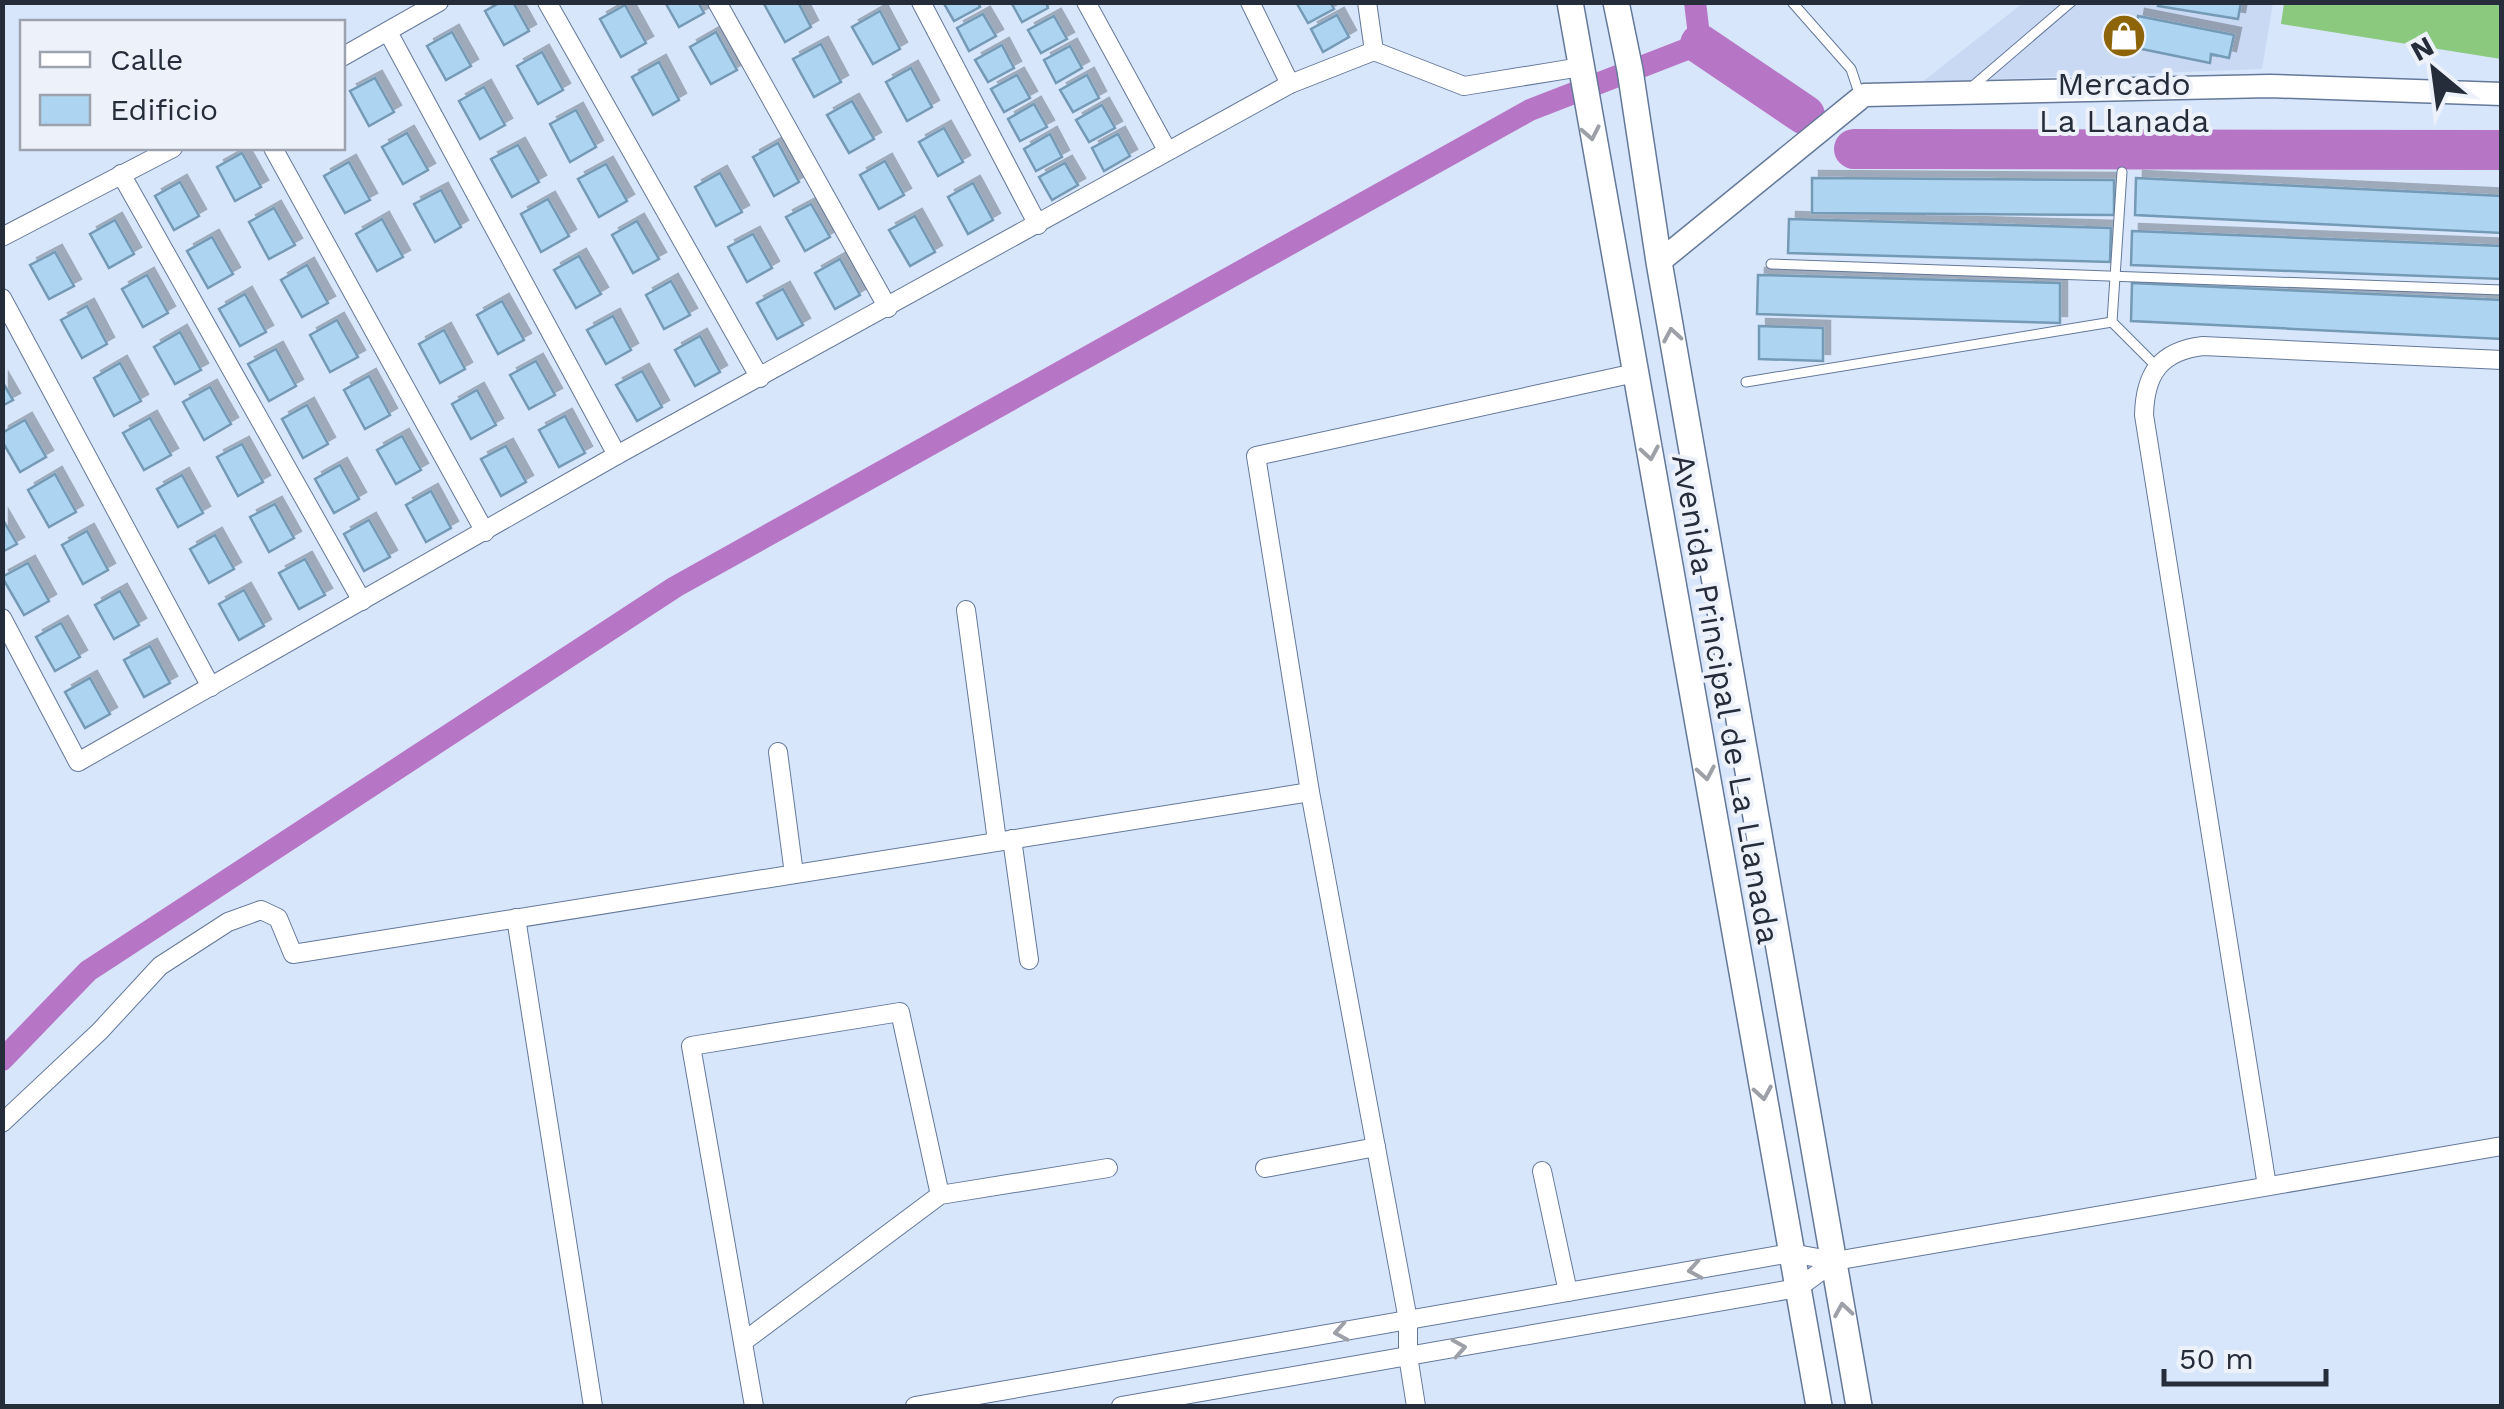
<svg xmlns="http://www.w3.org/2000/svg" width="2504" height="1409" font-family="'Work Sans',sans-serif">
<style>
.built{fill:#cad9f3}
.green{fill:#8ac97e}
.lines{fill:none;stroke-linecap:round;stroke-linejoin:round}
.canal{stroke:#b775c5;stroke-width:22}
.river{stroke:#b775c5;stroke-width:40}
.building{fill:#add4f0;stroke:#759ab5;stroke-width:2.5;filter:url(#shadow)}
.service-casing{stroke:#647899;stroke-width:11}
.minor-casing{stroke:#647899;stroke-width:20}
.tertiary-casing{stroke:#647899;stroke-width:25}
.secondary-casing{stroke:#647899;stroke-width:28}
.service{stroke:#fff;stroke-width:9}
.minor{stroke:#fff;stroke-width:18}
.tertiary{stroke:#fff;stroke-width:22}
.secondary{stroke:#fff;stroke-width:25}
.oneway{stroke:#9da0a7}
.labels{text-anchor:middle;stroke-width:8;stroke-linejoin:round;paint-order:stroke}
.poi-label{font-size:32px;fill:#252d3b;stroke:#edf2fa}
.street-label{font-size:32px;fill:#252d3b;stroke:#edf2fa}
</style>
<defs>
<filter id="shadow"><feDropShadow dx="7" dy="-7" stdDeviation="0" flood-color="#0004"/></filter>
</defs>
<rect width="100%" height="100%" fill="#d8e6fc"/>
<!-- built -->
<path class="built" d="M2023 3H2273L2262 69 1922 82Z"/>
<!-- green -->
<path class="green" d="M2284 3H2501V59L2281 24Z"/>
<g class="lines">
<!-- canal -->
<path class="canal" d="M2 1060 88 971 675 587 1530 110 1700 44 1695 2"/>
<!-- river -->
<g class="river">
<path d="M1700 44 1805 115"/>
<path d="M1854 149 2502 150"/>
</g>
</g>
<!-- building -->
<g class="building">
<path d="M501 2H513L529 31 504 45 485 11Z"/>
<path d="M665 2H698L704 13 679 27Z"/>
<path d="M767 2H798L811 27 785 42 764 4Z"/>
<path d="M943 2H978L980 7 954 21Z"/>
<path d="M1011 2H1046L1048 8 1022 22Z"/>
<path d="M1296 2H1330L1334 9 1308 23Z"/>
<path d="M2159 2H2241L2238 19 2158 6Z"/>
<path d="M625 5 646 43 621 57 600 19Z"/>
<path d="M880 11 900 49 873 64 852 27Z"/>
<path d="M983 14 996 36 969 51 957 28Z"/>
<path d="M1337 15 1349 37 1323 52 1311 29Z"/>
<path d="M1054 16 1067 39 1041 53 1028 30Z"/>
<path d="M2138 16 2234 35 2229 58 2211 54 2210 63 2132 47Z"/>
<path d="M452 32 471 66 446 80 427 46Z"/>
<path d="M716 32 737 70 711 84 690 47Z"/>
<path d="M821 44 841 82 814 97 793 59Z"/>
<path d="M1002 45 1014 68 988 82 975 60Z"/>
<path d="M1070 46 1082 68 1056 83 1044 60Z"/>
<path d="M542 52 563 90 538 104 517 66Z"/>
<path d="M659 62 679 100 653 115 632 77Z"/>
<path d="M911 68 932 107 907 121 886 82Z"/>
<path d="M1017 75 1030 98 1004 112 991 89Z"/>
<path d="M1087 75 1099 98 1073 112 1060 90Z"/>
<path d="M375 78 394 112 369 126 350 91Z"/>
<path d="M484 87 505 125 480 139 459 101Z"/>
<path d="M852 101 874 139 849 153 827 115Z"/>
<path d="M1034 104 1047 127 1020 141 1008 119Z"/>
<path d="M1102 105 1115 128 1089 142 1076 120Z"/>
<path d="M576 110 596 147 570 162 550 124Z"/>
<path d="M944 128 963 162 938 176 919 142Z"/>
<path d="M407 133 428 170 403 184 382 147Z"/>
<path d="M1050 134 1062 157 1036 171 1024 149Z"/>
<path d="M1118 134 1130 156 1104 171 1092 148Z"/>
<path d="M778 143 799 182 774 196 753 157Z"/>
<path d="M518 145 539 182 512 197 491 159Z"/>
<path d="M242 153 261 187 235 201 217 167Z"/>
<path d="M885 161 904 195 879 209 860 175Z"/>
<path d="M349 162 370 200 345 213 324 176Z"/>
<path d="M1065 163 1078 185 1052 200 1039 177Z"/>
<path d="M606 164 627 201 599 217 578 179Z"/>
<path d="M720 173 742 212 716 226 695 187Z"/>
<path d="M1812 178 2114 180V215L1812 213Z"/>
<path d="M2136 178 2502 196V233L2135 215Z"/>
<path d="M180 182 199 216 174 230 155 196Z"/>
<path d="M973 183 993 220 968 234 948 197Z"/>
<path d="M441 190 461 227 435 242 414 204Z"/>
<path d="M548 199 569 236 541 252 521 214Z"/>
<path d="M811 204 830 237 805 251 786 217Z"/>
<path d="M274 208 295 245 269 259 249 222Z"/>
<path d="M915 216 935 252 910 266 889 230Z"/>
<path d="M382 219 403 257 377 271 356 234Z"/>
<path d="M1789 219 2111 228 2110 262 1788 253Z"/>
<path d="M115 220 134 254 109 268 90 234Z"/>
<path d="M637 221 659 259 633 273 612 235Z"/>
<path d="M2132 231 2502 246V279L2131 265Z"/>
<path d="M753 234 772 268 747 282 728 247Z"/>
<path d="M212 237 233 274 208 288 187 251Z"/>
<path d="M55 252 74 286 49 299 30 265Z"/>
<path d="M579 256 601 294 576 308 554 270Z"/>
<path d="M840 259 860 295 835 309 815 273Z"/>
<path d="M307 265 328 303 302 317 281 280Z"/>
<path d="M147 275 168 313 143 327 122 289Z"/>
<path d="M1758 275 2060 283V323L1757 314Z"/>
<path d="M671 281 690 315 664 329 646 295Z"/>
<path d="M2132 283 2502 300V339L2131 321Z"/>
<path d="M783 289 803 325 777 339 757 303Z"/>
<path d="M245 294 266 332 240 346 219 309Z"/>
<path d="M502 301 524 340 498 354 477 315Z"/>
<path d="M87 306 107 344 82 358 61 320Z"/>
<path d="M613 316 631 350 606 364 587 330Z"/>
<path d="M337 320 358 357 330 372 310 335Z"/>
<path d="M1759 326 1823 328V361L1759 359Z"/>
<path d="M444 330 465 369 440 383 419 344Z"/>
<path d="M180 332 201 370 175 384 154 347Z"/>
<path d="M700 336 720 372 695 386 675 350Z"/>
<path d="M276 349 296 386 269 401 248 364Z"/>
<path d="M536 361 555 395 529 409 510 375Z"/>
<path d="M120 363 141 401 114 416 94 378Z"/>
<path d="M642 371 662 407 637 421 616 385Z"/>
<path d="M369 376 390 415 365 429 344 390Z"/>
<path d="M2 381 13 400 2 406Z"/>
<path d="M210 387 231 424 204 440 183 402Z"/>
<path d="M477 390 496 425 471 439 452 404Z"/>
<path d="M307 405 328 444 303 458 282 419Z"/>
<path d="M565 416 585 453 559 467 539 430Z"/>
<path d="M150 418 171 455 144 470 123 433Z"/>
<path d="M25 420 46 457 20 472 2 441V433Z"/>
<path d="M402 436 421 470 396 484 377 450Z"/>
<path d="M242 444 263 482 238 496 217 457Z"/>
<path d="M506 446 526 482 501 496 481 459Z"/>
<path d="M340 465 359 499 334 513 315 479Z"/>
<path d="M55 474 76 512 49 527 28 490Z"/>
<path d="M182 475 203 513 178 527 157 489Z"/>
<path d="M431 491 451 528 426 542 406 505Z"/>
<path d="M275 504 294 538 269 552 250 517Z"/>
<path d="M2 518 17 544 2 552Z"/>
<path d="M369 520 390 557 364 571 344 534Z"/>
<path d="M87 531 108 570 83 584 62 545Z"/>
<path d="M215 535 234 569 209 583 190 549Z"/>
<path d="M305 559 325 595 299 609 279 573Z"/>
<path d="M28 563 49 601 24 615 2 577Z"/>
<path d="M244 590 264 626 239 640 219 604Z"/>
<path d="M120 591 139 625 114 639 95 605Z"/>
<path d="M61 623 80 657 55 671 36 637Z"/>
<path d="M150 646 170 683 144 697 124 660Z"/>
<path d="M90 678 110 714 85 728 65 692Z"/>
</g>
<g class="lines">
<!-- service casing -->
<g class="service-casing">
<g id="service">
<path d="M1792 2 1851 69 1857 87 1862 93"/>
<path d="M1973 86 2071 2"/>
<path d="M2122 172 2112 322 2157 367"/>
<path d="M1771 264 2502 290"/>
<path d="M1746 382 2112 322"/>
</g>
</g>
<!-- minor casing -->
<g class="minor-casing">
<g id="minor">
<path d="M547 2 760 378"/>
<path d="M717 2 888 308"/>
<path d="M921 2 1038 225"/>
<path d="M1086 2 1167 150"/>
<path d="M1250 2 1290 84"/>
<path d="M1367 2 1374 51"/>
<path d="M388 32 617 455"/>
<path d="M342 57 439 2"/>
<path d="M273 148 485 532"/>
<path d="M121 174 362 601"/>
<path d="M2 237 173 148"/>
<path d="M2 298 211 687"/>
<path d="M966 610 997 841"/>
<path d="M2 618 78 762 617 455 1290 84 1374 51 1464 86 1581 67"/>
<path d="M778 752 794 874"/>
<path d="M1012 839 1029 960"/>
<path d="M516 918 593 1406"/>
<path d="M2 1123 100 1031 160 966 228 922 261 910 278 918 293 954 1310 792"/>
<path d="M1265 1168 1376 1147"/>
<path d="M1542 1171 1568 1292"/>
<path d="M2267 1186 2144 415C2145 374 2160 351 2203 346L2502 360"/>
<path d="M743 1342 940 1195 1108 1168"/>
<path d="M754 1406 691 1046 900 1012 940 1195"/>
<path d="M915 1406 1791 1253 1835 1261 2502 1146"/>
<path d="M1121 1406 1798 1288 1835 1261"/>
<path d="M1416 1406 1408 1356V1320L1310 792 1256 456 1635 373"/>
</g>
</g>
<!-- tertiary casing -->
<g class="tertiary-casing">
<path id="tertiary" d="M1659 262 1864 95 2270 86 2502 94"/>
</g>
<!-- secondary casing -->
<g class="secondary-casing">
<g id="secondary">
<path d="M1570 2 1819 1406"/>
<path d="M1616 2 1630 70 1659 262 1859 1406"/>
</g>
</g>
<!-- service -->
<use href="#service" class="service"/>
<!-- minor -->
<use href="#minor" class="minor"/>
<!-- tertiary -->
<use href="#tertiary" class="tertiary"/>
<!-- secondary -->
<use href="#secondary" class="secondary"/>
</g>
<!-- one-way arrows -->
<defs><path id="oneway-chevron" d="M-2-3.5L2.5 0L-2 3.5" fill="none" stroke-width="1.6" stroke-linecap="round" stroke-linejoin="round" transform="scale(2.5)"/></defs>
<g class="oneway">
<use href="#oneway-chevron" transform="translate(1591 133) rotate(79)"/>
<use href="#oneway-chevron" transform="translate(1672 335) rotate(-100)"/>
<use href="#oneway-chevron" transform="translate(1650 453) rotate(80)"/>
<use href="#oneway-chevron" transform="translate(1706 773) rotate(80)"/>
<use href="#oneway-chevron" transform="translate(1763 1093) rotate(80)"/>
<use href="#oneway-chevron" transform="translate(1695 1270) rotate(170)"/>
<use href="#oneway-chevron" transform="translate(1843 1310) rotate(-99)"/>
<use href="#oneway-chevron" transform="translate(1341 1332) rotate(170)"/>
<use href="#oneway-chevron" transform="translate(1459 1348) rotate(-10)"/>
</g>
<!-- icons -->
<defs>
<g id="shop-disc" transform="scale(2.25)"><circle r="9.5" fill="#8d6508" stroke="#edf2fa"/><path d="M-5-2.5h2.3a2.7 3.5 0 0 1 5.4 0H5L5.5 6h-11ZM-1.5-2.5h3a1.5 2.3 0 0 0-3 0Z" fill="#fff"/></g>
</defs>
<g fill-rule="evenodd">
<use href="#shop-disc" x="2124" y="36"/>
</g>
<g class="labels">
<!-- poi labels -->
<g class="poi-label">
<text x="2124" y="95">Mercado<tspan x="2124" dy="37">La Llanada</tspan></text>
</g>
<!-- street labels -->
<g class="street-label">
<text transform="translate(1726 699) rotate(80)" y="11">Avenida Principal de La Llanada</text>
</g>
</g>
<!-- border -->
<rect width="2504" height="1409" fill="none" stroke="#252d3b" stroke-width="10"/>
<!-- legend -->
<rect x="20" y="20" width="325" height="130" fill="#edf2fa" stroke="#9da3ae" stroke-width="2.5"/>
<rect x="40" y="52" width="50" height="15" fill="#ffffff" stroke="#9da3ae" stroke-width="2.5"/>
<text x="110" y="70" font-size="30" fill="#252d3b">Calle</text>
<rect x="40" y="95" width="50" height="30" fill="#add4f0" stroke="#9da3ae" stroke-width="2.5"/>
<text x="110" y="120" font-size="30" fill="#252d3b">Edificio</text>
<!-- north arrow -->
<g transform="translate(2434 70) rotate(331)" stroke="#edf2fa" stroke-width="8" paint-order="stroke">
<path d="M0-8L18 38L0 25L-18 38Z" fill="#252d3b"/>
<text y="-15" font-size="28" font-weight="bold" text-anchor="middle" fill="#252d3b">N</text>
</g>
<!-- scale -->
<path d="M2164 1369v15h162v-15" fill="none" stroke="#252d3b" stroke-width="5"/>
<text x="2179" y="1369" font-size="30" fill="#252d3b" stroke="#edf2fa" stroke-width="8" paint-order="stroke">50 m</text>
</svg>
